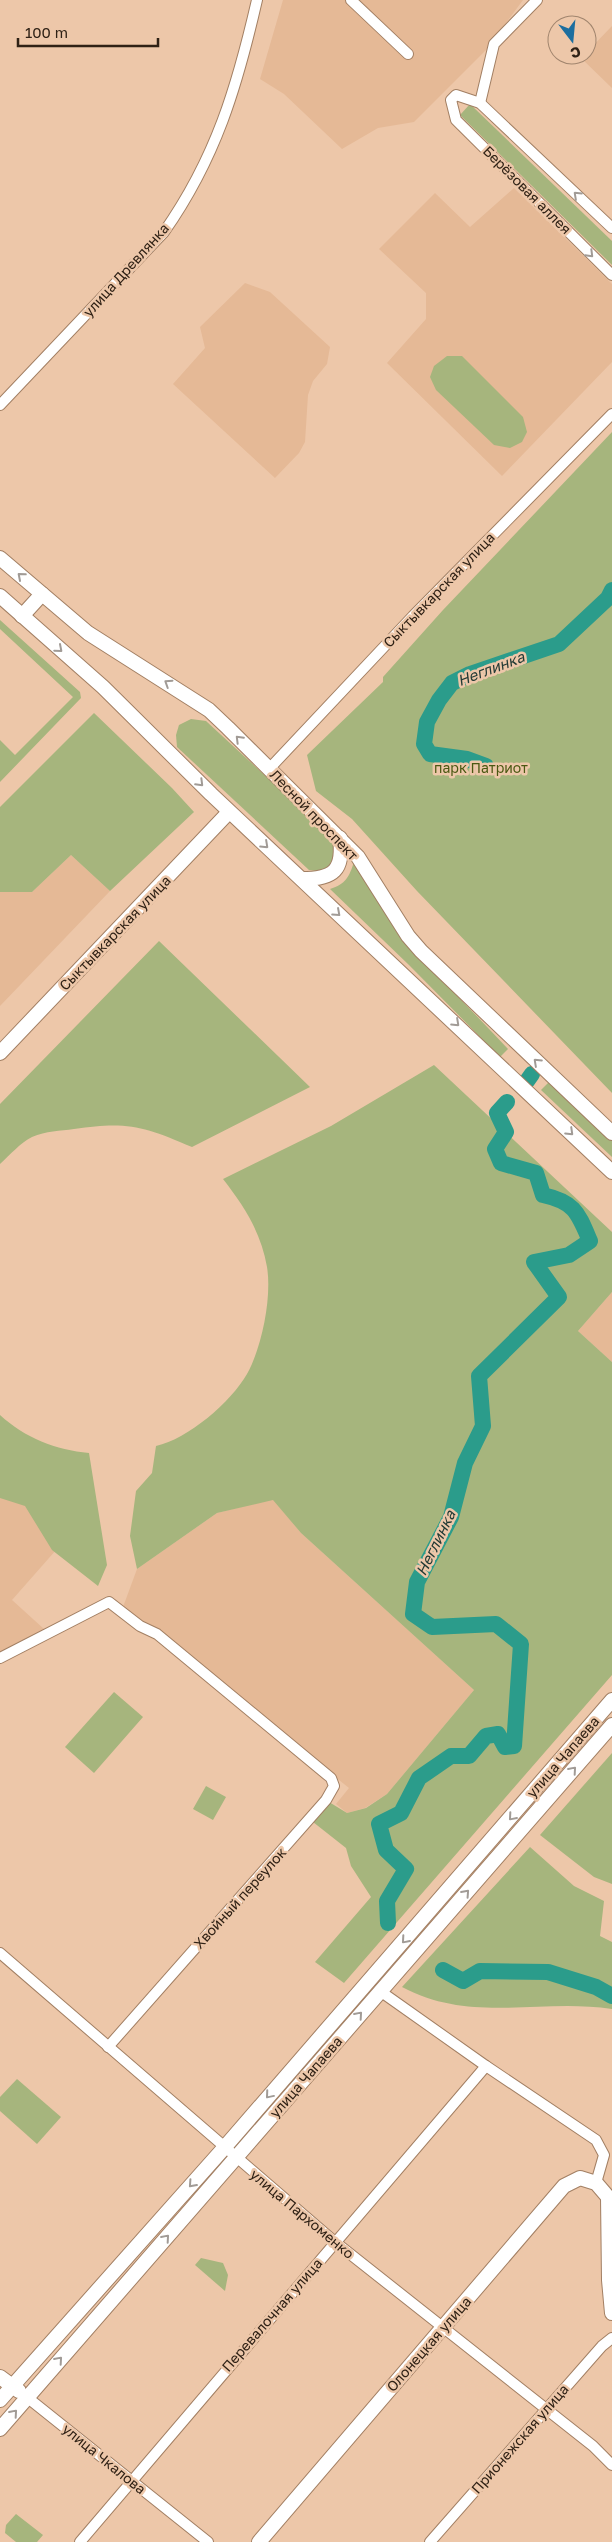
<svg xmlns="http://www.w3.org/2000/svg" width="612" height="2542" font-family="'Golos Text',sans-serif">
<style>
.built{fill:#e5b996}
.green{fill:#a6b57d}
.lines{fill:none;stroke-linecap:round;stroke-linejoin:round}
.river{stroke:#2b9c8b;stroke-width:16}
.minor-casing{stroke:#a27f63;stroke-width:12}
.major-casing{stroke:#a27f63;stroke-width:16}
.minor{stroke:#fff;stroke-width:10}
.major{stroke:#fff;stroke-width:14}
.oneway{stroke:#a19b96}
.labels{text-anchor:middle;stroke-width:5;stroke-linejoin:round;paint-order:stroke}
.street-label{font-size:14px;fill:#2f2115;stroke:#edc7a9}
.park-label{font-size:14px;fill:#4a5812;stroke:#edc7a9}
.water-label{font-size:15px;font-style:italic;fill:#223a35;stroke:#edc7a9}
</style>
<rect width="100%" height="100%" fill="#edc7a9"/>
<!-- built -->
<g class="built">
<path d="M283 0H523L486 50 414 122 378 128 342 149 284 94 260 79Z"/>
<path d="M612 26V88L581 58 587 55V52Z"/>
<path d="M514 188 612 284V362L502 476 387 363 426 319V293L379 249 435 193 470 227Z"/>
<path d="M245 283 270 292 330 347 327 364 313 381 308 395 305 442 299 453 275 478 173 384 205 348 200 327Z"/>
<path d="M71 855 110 891 0 1006V892H32Z"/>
<path d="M612 1292V1362L578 1331Z"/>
<path d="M0 1480 71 1533 12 1600 44 1629 0 1653Z"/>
<path d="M273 1499 301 1533 474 1690 387 1794 365 1808 347 1813 336 1804 349 1788 123 1607 137 1569 217 1513Z"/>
</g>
<!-- green -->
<g class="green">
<path d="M470 104 612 241V265L460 115Z"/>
<path d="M447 356H462L523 417 527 432 522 442 510 448 494 445 436 390 430 377 434 366Z"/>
<path d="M612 432V1093L417 891 352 819 316 791 307 755 383 682V677L443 610Z"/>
<path d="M0 620 80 692 81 698 0 782V740L15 755 73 697 0 629Z"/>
<path d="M94 713 172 788 194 812 110 891 71 855 32 892H0V807Z"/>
<path d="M191 719 206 721 336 841 340 858 326 872 309 870 177 747 176 735 179 725Z"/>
<path d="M354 862C393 934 453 990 508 1049L500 1057 409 965 330 889C346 884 349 877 354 862Z"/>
<path d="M159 941 310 1087 192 1147C144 1126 126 1121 74 1129 60 1131 46 1131 32 1137 20 1143 10 1155 0 1164V1104Z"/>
<path d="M434 1065 612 1232V1292L578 1331 612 1362V1675L344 1983 315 1962 371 1897 351 1866 346 1848 313 1822 329 1802 347 1813 366 1808 387 1794 474 1690 301 1533 273 1500 217 1513 137 1569 130 1536 136 1491 152 1473 156 1446C188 1439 231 1402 247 1374 262 1347 272 1297 267 1267 261 1232 244 1206 223 1179L331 1126Z"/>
<path d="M551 1080 612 1138V1157L541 1090Z"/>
<path d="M0 1415C25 1438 56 1450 89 1453L107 1565 98 1586 52 1550 25 1506 0 1498Z"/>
<path d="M114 1692 143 1717 94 1773 65 1747Z"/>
<path d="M612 1753V1884L594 1877 540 1835Z"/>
<path d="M206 1786 226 1797 213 1820 193 1809Z"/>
<path d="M530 1847 574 1886 604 1901 600 1936 612 1942V2009C539 1998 471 2024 402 1987Z"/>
<path d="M17 2079 61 2117 37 2144 0 2111V2097Z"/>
<path d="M201 2258 223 2263 228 2275 225 2291 195 2265Z"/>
<path d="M16 2514 43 2535 37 2542H16L5 2533 6 2525Z"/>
</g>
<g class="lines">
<!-- river -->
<g class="river">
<path d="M486 766 467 759 430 754 424 744 427 722 439 700 452 683 470 674 559 644 608 598 612 590"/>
<path d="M527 1081 532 1074"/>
<path d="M388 1923 387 1901 406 1869 386 1850 379 1824 401 1813 419 1778 451 1756H469L486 1736 498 1734 505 1747 514 1746 521 1644 496 1624 432 1627 413 1614 417 1582 451 1517 465 1463 483 1426 479 1376 559 1297 534 1262 569 1255 590 1241C578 1213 575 1202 543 1195L536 1173 501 1163 495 1149 506 1132 497 1113 507 1102"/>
<path d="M443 1970 463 1981 480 1971 548 1972 596 1987 612 1996"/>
</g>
<!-- minor casing -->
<g class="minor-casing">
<g id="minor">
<path d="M351 0 408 54"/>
<path d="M480 103 494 44 537 0"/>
<path d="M612 228 480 103 456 95 451 100 456 120 612 275"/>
<path d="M0 405 164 232C216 158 237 87 257 0"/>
<path d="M269 769 413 616 612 414"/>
<path d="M0 1658 109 1602 140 1626 157 1634 331 1778 334 1786 326 1800 108 2047"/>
<path d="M0 1953 335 2242 593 2446 612 2465"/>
<path d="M380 1991 486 2066 596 2140 604 2155 596 2183"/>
<path d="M28 2398 208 2542"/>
<path d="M80 2542 486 2066"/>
<path d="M430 2542 602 2346 612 2338"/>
</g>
</g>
<!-- major casing -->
<g class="major-casing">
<g id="major">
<path d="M0 558 88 633 209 710 228 728 358 857 408 936 421 951 612 1133"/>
<path d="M0 596 103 687 211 794 612 1172"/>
<path d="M22 616 42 594"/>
<path d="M302 879C334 879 344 870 340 838"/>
<path d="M0 1053 229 812"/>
<path d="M0 2377 19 2391"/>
<path d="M0 2400 224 2148 612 1700"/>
<path d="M0 2429 612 1725"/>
<path d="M259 2542 564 2186 580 2178 596 2183 608 2197 609 2280 612 2313"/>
</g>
</g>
<!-- minor -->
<use href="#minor" class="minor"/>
<!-- major -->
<use href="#major" class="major"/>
</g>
<!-- one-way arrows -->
<defs><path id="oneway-chevron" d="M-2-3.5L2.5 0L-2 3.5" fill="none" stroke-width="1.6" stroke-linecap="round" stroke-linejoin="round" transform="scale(1.25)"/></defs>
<g class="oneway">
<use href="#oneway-chevron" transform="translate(577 195) rotate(-137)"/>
<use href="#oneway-chevron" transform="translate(590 254) rotate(45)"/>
<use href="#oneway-chevron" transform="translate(21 576) rotate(-139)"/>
<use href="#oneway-chevron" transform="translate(59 649) rotate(41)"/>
<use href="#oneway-chevron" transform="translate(168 683) rotate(-147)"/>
<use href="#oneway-chevron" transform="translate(239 739) rotate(-135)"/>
<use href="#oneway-chevron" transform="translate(200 783) rotate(45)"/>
<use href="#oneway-chevron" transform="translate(265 845) rotate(43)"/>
<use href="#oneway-chevron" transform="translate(337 913) rotate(42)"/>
<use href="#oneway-chevron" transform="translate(456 1023) rotate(43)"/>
<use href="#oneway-chevron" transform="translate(537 1062) rotate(-137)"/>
<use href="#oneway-chevron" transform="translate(570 1132) rotate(44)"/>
<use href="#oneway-chevron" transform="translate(573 1770) rotate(-49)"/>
<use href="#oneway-chevron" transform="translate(512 1817) rotate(131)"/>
<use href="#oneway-chevron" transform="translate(466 1893) rotate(-48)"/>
<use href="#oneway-chevron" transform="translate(405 1940) rotate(131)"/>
<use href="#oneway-chevron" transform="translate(359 2015) rotate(-49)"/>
<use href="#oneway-chevron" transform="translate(269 2095) rotate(130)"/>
<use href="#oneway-chevron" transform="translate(192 2184) rotate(132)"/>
<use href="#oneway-chevron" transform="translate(166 2238) rotate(-49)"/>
<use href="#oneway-chevron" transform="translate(59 2360) rotate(-49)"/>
<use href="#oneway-chevron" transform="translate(14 2413) rotate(-49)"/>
</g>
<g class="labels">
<!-- street labels -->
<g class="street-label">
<text transform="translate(527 190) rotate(45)" y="5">Берёзовая аллея</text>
<text transform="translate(126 270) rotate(-48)" y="5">улица Древлянка</text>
<text transform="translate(439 590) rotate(-46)" y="5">Сыктывкарская улица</text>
<text transform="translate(314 815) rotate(46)" y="5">Лесной проспект</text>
<text transform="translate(115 933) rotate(-46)" y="5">Сыктывкарская улица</text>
<text transform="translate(563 1757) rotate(-49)" y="5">улица Чапаева</text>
<text transform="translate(240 1898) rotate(-48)" y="5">Хвойный переулок</text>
<text transform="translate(306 2077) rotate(-49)" y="5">улица Чапаева</text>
<text transform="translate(302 2214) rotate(40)" y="5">улица Пархоменко</text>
<text transform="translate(272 2315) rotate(-49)" y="5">Перевалочная улица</text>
<text transform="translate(429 2344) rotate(-49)" y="5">Олонецкая улица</text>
<text transform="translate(520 2439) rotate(-49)" y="5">Прионежская улица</text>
<text transform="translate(104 2459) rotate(39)" y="5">улица Чкалова</text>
</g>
<!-- park labels -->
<g class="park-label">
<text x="481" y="773">парк Патриот</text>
</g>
<!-- water labels -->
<g class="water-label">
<text transform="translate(491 669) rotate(-21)" y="5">Неглинка</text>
<text transform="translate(436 1543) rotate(-64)" y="5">Неглинка</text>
</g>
</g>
<!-- north arrow -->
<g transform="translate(572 40) rotate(164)"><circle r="24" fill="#edc7a9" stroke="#a1856e"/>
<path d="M0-4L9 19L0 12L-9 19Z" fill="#1c6e9f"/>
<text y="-8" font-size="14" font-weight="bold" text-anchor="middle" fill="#2f2115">С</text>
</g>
<!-- scale -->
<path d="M18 38v8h140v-8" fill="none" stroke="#2f2115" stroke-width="2.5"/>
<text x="25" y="38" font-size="15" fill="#2f2115" stroke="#edc7a9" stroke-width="4" paint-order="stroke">100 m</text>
</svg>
